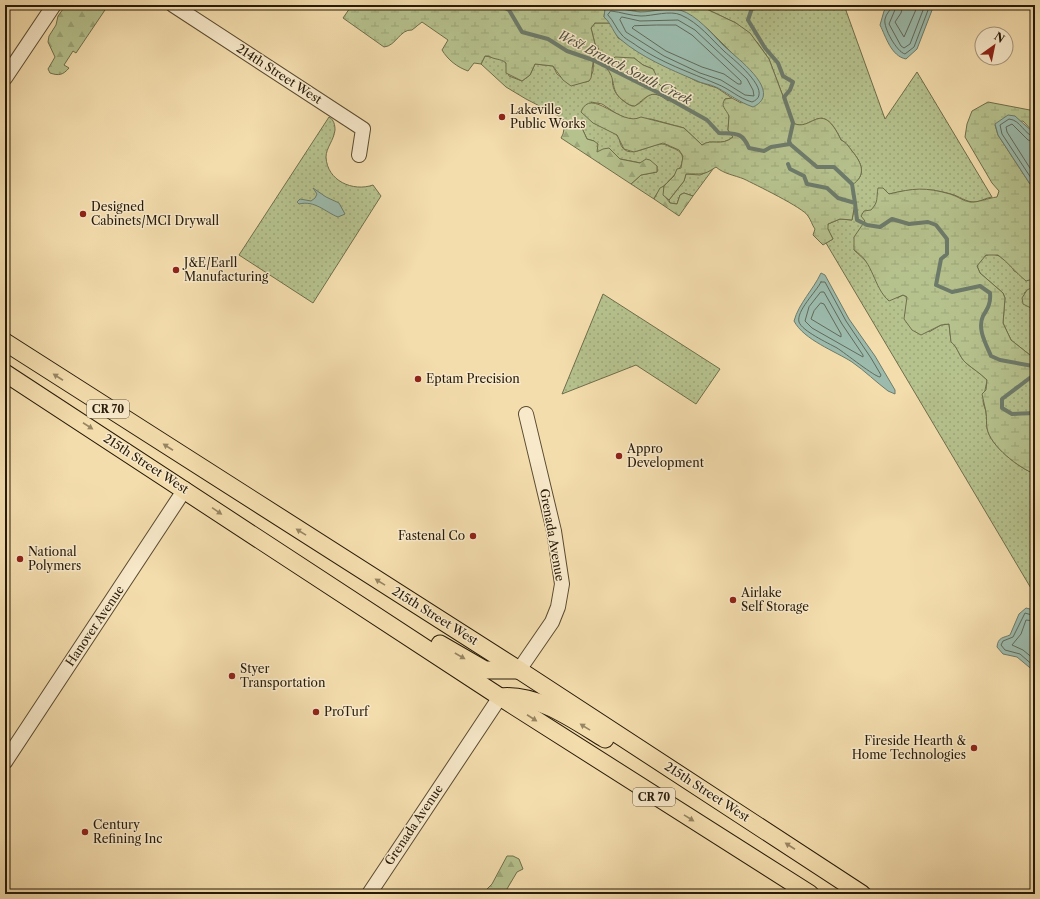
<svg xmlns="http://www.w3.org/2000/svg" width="1040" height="899" font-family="'Libre Caslon Text',serif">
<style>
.grass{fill:url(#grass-dots);stroke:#6e6e4b;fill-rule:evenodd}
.forest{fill:url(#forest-firs);stroke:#6e6e4b}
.wetland{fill:url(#wetland-marsh);stroke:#6e6e4b}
.water{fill:#9cbbad;stroke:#6d7b6b}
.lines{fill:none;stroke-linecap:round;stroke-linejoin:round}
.shore{stroke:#616a5a;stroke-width:1}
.stream{stroke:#6d7b6b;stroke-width:4}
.minor-casing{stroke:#5a4b31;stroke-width:16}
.major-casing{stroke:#261a08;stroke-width:19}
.minor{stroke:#f8e9ca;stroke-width:14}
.major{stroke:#f4ddad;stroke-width:17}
.oneway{fill:#978563}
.poi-dot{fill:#8f2418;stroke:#f8e9ca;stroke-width:1.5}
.labels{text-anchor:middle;stroke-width:3;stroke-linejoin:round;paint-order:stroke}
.shield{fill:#f8e9ca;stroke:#655842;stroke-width:1}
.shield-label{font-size:11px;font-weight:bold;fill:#261a08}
.street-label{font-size:12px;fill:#261a08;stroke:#f8e9ca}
.poi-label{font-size:12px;fill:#261a08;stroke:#f8e9ca;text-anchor:start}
.water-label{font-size:13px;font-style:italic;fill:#4f5242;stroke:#f8e9ca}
</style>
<defs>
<pattern id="grass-dots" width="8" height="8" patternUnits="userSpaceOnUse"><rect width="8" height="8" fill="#b6c28e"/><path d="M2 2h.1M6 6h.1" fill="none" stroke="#9ca679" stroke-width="1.8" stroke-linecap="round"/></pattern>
<pattern id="forest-firs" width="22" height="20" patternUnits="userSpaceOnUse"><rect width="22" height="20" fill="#b6c28e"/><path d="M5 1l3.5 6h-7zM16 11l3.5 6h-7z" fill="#9ca679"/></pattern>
<pattern id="wetland-marsh" width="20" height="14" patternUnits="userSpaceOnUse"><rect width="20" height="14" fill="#b6c28e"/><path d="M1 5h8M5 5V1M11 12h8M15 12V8" fill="none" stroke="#9ca679"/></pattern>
</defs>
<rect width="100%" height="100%" fill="#f4ddad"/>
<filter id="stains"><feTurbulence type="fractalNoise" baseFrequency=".005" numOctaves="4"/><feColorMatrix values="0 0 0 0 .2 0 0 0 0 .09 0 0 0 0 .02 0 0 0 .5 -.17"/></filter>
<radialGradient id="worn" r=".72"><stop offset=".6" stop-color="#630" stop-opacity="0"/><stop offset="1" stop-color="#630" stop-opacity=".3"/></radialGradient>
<!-- grass -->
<g class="grass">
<path d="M698 5H844L885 119 917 72 992 197C985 198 980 202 974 202 966 202 959 196 951 194 926 187 913 189 889 194L883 188 878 192V200L866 221 854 250 868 263 876 280 897 298 903 295 907 297 929 332 941 325 949 324 951 341C958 347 959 357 966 363 973 369 980 373 987 380 986 387 984 393 983 401 983 405 986 409 986 413 987 418 986 423 987 428 990 446 1019 468 1035 474V595L826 243 833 239 827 228 828 224 840 219 852 220 855 203 852 184C867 176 862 163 852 151 848 146 847 143 841 140 821 97 812 133 793 123L769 59 757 42 736 23Z"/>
<path d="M595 23H611L618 38 696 81 717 88 732 98 725 99 729 116 728 130 733 137C721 147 712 138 702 145L684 128 651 119 629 120 617 114 602 104 591 102 619 138C623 165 648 144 662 144 666 144 669 147 673 148 677 150 680 151 682 155 687 171 659 185 654 199L631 184 641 175 657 172V166L620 159 616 155 597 153 594 141 587 139 581 126 568 123 557 115 526 99 506 87 481 64 485 56 502 59 506 63 509 76 522 81 530 75 535 64 553 66 557 74 571 85 589 81 593 71 594 55 597 52 591 28ZM634 58 643 65 653 69 655 80 661 86H663L664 97C644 88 647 104 632 106 619 100 610 90 613 75Z"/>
<path d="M329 117C334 120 335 125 335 130 334 140 326 148 326 157 327 181 353 192 373 185L381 196 313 303 239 255Z"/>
<path d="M713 169 693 196 684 193 680 195 677 204 670 203 669 200 684 181 686 174 700 175Z"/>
<path d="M991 254C1002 255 1010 262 1014 271L1035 281V286L1024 293 1032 310H1035V359L1011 340 1003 323 1005 298 1003 293 980 273 977 266C980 259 985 255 991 254Z"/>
<path d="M603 294 720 369 696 404 636 365 562 394Z"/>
<path d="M1035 361V413L1012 414 1002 408V399L1027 380 1035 369 1033 366Z"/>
</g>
<!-- forest -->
<g class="forest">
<path d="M66 5H106L107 7 76 53 73 51 64 65 69 68C63 75 59 76 50 73L48 69 55 57 48 42 49 36 56 25 58 16Z"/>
<path d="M568 123 581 126 587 139 594 141 598 144 597 152 603 149 609 148 620 159 640 163 646 159 650 160 657 166V172L641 175 631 184 561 138 563 134 565 124Z"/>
<path d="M664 186V195L670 203 677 204 680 195 684 193 693 196 679 216 654 199 660 188Z"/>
<path d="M507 856H513L519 859 523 869 517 872 504 894H482L492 884Z"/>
</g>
<!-- wetland -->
<g class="wetland">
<path d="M352 5H520L522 8 525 5H538L547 9 556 5H698L736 23 750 33 769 59 793 123C812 133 821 97 841 140 847 143 848 146 852 151 862 163 867 175 852 185L855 203 852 220 840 219 828 224V229L833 239 823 245 813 235 815 229C812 225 811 220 808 216 804 208 754 184 744 179 734 175 724 174 716 167 701 177 702 173 686 174L684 181 669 200 663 195 664 186 674 176 677 169 681 168 683 156 679 150 663 143 634 152 624 149 617 135 593 123 581 112C591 85 621 128 641 117L684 128 702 145C712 138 721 147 733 137L728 130 729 116C726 109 720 106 725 99L732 98 741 103 738 59 708 29 680 10 641 12 610 7 605 9 604 17 611 23H595L591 28 595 44 599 49 594 55 591 78 589 81 571 86 563 80 553 66 535 64 530 75 522 81 506 73V63C500 58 494 60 489 56H485L481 64 474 63 468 71C457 67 448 60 442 50L448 40 422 22 412 30C400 29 396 46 384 47L343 18Z"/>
<path d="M615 57 634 58 643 65 653 69 656 75 655 80 661 86 667 85 676 88C676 95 675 97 668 101 652 88 648 96 635 106 631 106 627 104 624 101 609 91 617 80 607 69L611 61Z"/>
<path d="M988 102 1035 111V134L1023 121 995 125 998 135 1030 184 1035 189V281L1033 279 1026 281C1015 272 1009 263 998 255H986L977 266 980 273 1003 293 1005 298 1003 323 1011 340 1035 359 1033 366 1035 374 1002 399V408L1012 414 1035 413V474C1019 468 990 446 987 428 986 423 987 418 986 412 985 406 983 400 982 394L986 390 987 380C980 373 973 369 966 363 959 357 958 347 951 342L949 324 941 325 921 335 912 330 904 319 907 297 903 295 889 301C873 287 874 262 854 250V237L865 221 861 216 864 211 871 210C879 201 876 199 878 188H883L889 194C914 188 925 187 950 194 957 196 963 201 970 202 977 203 988 198 997 197L999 191 992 183 965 137 967 124 972 111Z"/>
<path d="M1035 286V310L1023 304 1022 298 1027 290Z"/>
</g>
<!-- water -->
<g class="water">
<path d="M889 5H934L917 49 906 59C891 56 886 37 880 25L884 11Z"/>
<path d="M610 7C620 8 630 11 640 12 653 12 668 7 680 10 697 15 712 34 723 45 735 57 785 92 753 107 739 102 730 95 718 88 711 84 702 84 695 80 669 69 641 57 620 39 613 33 612 24 604 17L605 9Z"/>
<path d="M1008 115 1015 116 1035 134V189L1030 184 998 135 995 124Z"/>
<path d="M313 188 326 197 339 203 345 214 338 217C325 212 315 200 299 204L297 202 300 199 311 201 315 198 317 194Z"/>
<path d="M821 273 825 275 849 319 875 356 895 390V394L888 391C876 382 865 371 852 362 835 351 804 340 794 321 799 303 813 290 821 273Z"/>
<path d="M1026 608 1030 609 1035 615V672L1017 657 1003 654 997 647C998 637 1003 638 1010 635L1019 614Z"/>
</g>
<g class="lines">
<!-- shore -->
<g class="shore">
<path d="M892 5C891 11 886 13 885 19 883 28 897 52 905 54L914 47 930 5"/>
<path d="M897 5 889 24 901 46 904 48 910 44 925 5"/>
<path d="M903 5 901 13 895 22 904 37 918 5"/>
<path d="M611 11C621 12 631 16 641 16 653 16 670 10 681 15 699 23 711 39 725 52 733 59 776 93 752 102 738 98 730 89 717 84 689 72 662 63 637 46 632 42 625 39 622 35 616 29 614 21 608 15Z"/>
<path d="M622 17 640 21 678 20 695 30 747 79 753 90 754 96 745 95 721 80 700 73 664 56 626 32 620 20Z"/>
<path d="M657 25H676L692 35 741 81V84H738L724 74 702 67 666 51 632 28 634 26Z"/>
<path d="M1035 137C1024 135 1021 120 1009 119L1000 125 1002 134 1035 184"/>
<path d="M1035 142 1028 140 1012 124 1006 127 1007 132 1035 176"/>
<path d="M821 282H825L846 321 871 358 881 375 880 377C875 377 845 353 837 348 828 343 802 331 799 322 796 311 816 292 821 282Z"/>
<path d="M821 292H824L842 324 863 355V357L812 328 805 321 809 307Z"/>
<path d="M821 303 824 304 841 334V337L811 319 814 311Z"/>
<path d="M1035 616 1025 613 1013 637 1003 641 1001 645 1005 650 1020 654 1035 667"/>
<path d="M1035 621 1026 620 1021 634 1012 645 1023 650 1035 660"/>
</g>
<!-- stream -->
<g class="stream">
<path d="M498 5 509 10 522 32 548 39 567 51 593 60 657 92 707 120 719 133C735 134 742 131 749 148L764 151 771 147 790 144"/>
<path d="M753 5 748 20 765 48 778 63 783 76 793 82 790 90 784 97 793 123 789 141 790 144"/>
<path d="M790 144 817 167H834L852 184 855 203"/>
<path d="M788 164 790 169 804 176 807 184 827 188 838 198 855 203 857 220 867 225 880 227 892 219 909 224 928 222 936 225 947 239V254L941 259 936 285 952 292 980 286 990 293C991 303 988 308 983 316 977 329 986 344 991 356L1000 360 1033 366 1035 374 1002 399V408L1012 414 1035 413"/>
</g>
<!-- minor casing -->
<g class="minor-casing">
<g id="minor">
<path d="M173 5 363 129 359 155"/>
<path d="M5 78 54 5"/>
<path d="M519 670 552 622 558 607 562 584 554 531 526 414"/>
<path d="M5 762 185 489"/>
<path d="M369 894 500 697"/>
</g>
</g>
<!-- major casing -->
<g class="major-casing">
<g id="major">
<path d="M5 342 519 670 862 894"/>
<path d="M5 373 500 697 810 894"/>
<path d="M440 644 485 670H519"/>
<path d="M500 697C537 693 574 720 605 739"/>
</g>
</g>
<!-- minor -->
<use href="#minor" class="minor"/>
<!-- major -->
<use href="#major" class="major"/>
</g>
<!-- one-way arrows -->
<defs><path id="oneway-solid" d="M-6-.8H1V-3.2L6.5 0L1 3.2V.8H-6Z"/></defs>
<g class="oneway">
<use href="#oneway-solid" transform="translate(58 377) rotate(-147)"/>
<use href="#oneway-solid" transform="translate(88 426) rotate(33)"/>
<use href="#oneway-solid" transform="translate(168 447) rotate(-147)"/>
<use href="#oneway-solid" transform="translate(217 511) rotate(34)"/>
<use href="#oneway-solid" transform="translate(301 532) rotate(-148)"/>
<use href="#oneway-solid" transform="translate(380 582) rotate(-148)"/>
<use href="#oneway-solid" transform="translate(460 656) rotate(30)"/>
<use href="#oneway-solid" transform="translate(532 718) rotate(33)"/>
<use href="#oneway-solid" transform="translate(585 727) rotate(-148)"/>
<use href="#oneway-solid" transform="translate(689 818) rotate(32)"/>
<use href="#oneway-solid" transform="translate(790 846) rotate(-147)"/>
</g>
<!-- markers -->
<g class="poi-dot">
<circle cx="502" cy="117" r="4"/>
<circle cx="83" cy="214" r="4"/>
<circle cx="176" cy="270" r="4"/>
<circle cx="418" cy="379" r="4"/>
<circle cx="619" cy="456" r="4"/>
<circle cx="473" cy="536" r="4"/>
<circle cx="20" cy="559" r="4"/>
<circle cx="733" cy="600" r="4"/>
<circle cx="232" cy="676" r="4"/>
<circle cx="316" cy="712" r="4"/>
<circle cx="974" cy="748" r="4"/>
<circle cx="85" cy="832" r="4"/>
</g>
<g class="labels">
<!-- shield labels -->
<g class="shield">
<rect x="87" y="400" width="42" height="18" rx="3"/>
<rect x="633" y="788" width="42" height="18" rx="3"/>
</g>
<g class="shield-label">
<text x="108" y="413">CR 70</text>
<text x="654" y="801">CR 70</text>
</g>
<!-- street labels -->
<g class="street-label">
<text transform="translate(279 74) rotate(33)" y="4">214th Street West</text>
<text transform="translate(146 464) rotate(33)" y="4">215th Street West</text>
<text transform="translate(552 535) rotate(80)" y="4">Grenada Avenue</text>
<text transform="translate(435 616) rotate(32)" y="4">215th Street West</text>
<text transform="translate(95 626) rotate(-56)" y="4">Hanover Avenue</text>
<text transform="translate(707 792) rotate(33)" y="4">215th Street West</text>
<text transform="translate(414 825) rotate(-56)" y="4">Grenada Avenue</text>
</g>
<!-- poi labels -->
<g class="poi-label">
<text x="510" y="114">Lakeville<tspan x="510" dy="14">Public Works</tspan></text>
<text x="91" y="211">Designed<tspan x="91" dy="14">Cabinets/MCI Drywall</tspan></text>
<text x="184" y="267">J&amp;E/Earll<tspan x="184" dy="14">Manufacturing</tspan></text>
<text x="426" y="383">Eptam Precision</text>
<text x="627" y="453">Appro<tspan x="627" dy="14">Development</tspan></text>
<text x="465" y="540" text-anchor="end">Fastenal Co</text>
<text x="28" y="556">National<tspan x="28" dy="14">Polymers</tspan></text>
<text x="741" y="597">Airlake<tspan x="741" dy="14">Self Storage</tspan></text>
<text x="240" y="673">Styer<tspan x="240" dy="14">Transportation</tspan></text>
<text x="324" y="716">ProTurf</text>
<text x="966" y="745" text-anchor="end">Fireside Hearth &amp;<tspan x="966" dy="14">Home Technologies</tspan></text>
<text x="93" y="829">Century<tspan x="93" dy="14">Refining Inc</tspan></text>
</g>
<!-- water labels -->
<g class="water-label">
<text transform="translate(625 67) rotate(27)" y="5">West Branch South Creek</text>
</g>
</g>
<!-- margin -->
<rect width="1040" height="899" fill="none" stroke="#f4ddad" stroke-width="20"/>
<rect x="6" y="6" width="1028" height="887" fill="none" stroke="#261a08" stroke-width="2"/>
<rect x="10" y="10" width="1020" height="879" fill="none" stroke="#261a08"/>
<!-- north arrow -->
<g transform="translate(994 46) rotate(33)"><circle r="19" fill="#f8e9ca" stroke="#a4967c"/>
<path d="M0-3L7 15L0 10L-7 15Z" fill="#8f2418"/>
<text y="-6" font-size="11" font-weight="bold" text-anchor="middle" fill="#261a08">N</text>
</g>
<rect width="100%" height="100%" filter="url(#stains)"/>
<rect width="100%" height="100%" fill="url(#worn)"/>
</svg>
